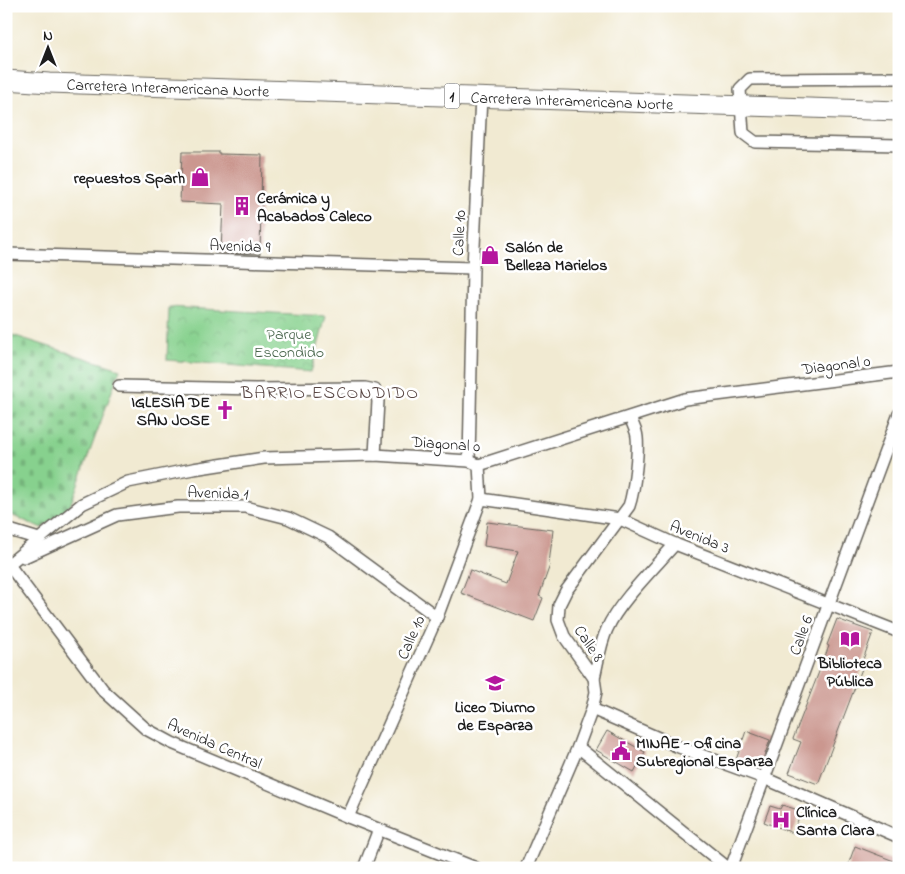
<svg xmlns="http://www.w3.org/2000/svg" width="905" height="874" font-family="'Indie Flower',sans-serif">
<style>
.cemetery{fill:url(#cemetery-stones);stroke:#527655}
.park{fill:url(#park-crowns);stroke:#527655}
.building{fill:#cb978f}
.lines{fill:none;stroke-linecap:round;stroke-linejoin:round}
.minor-casing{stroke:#67645c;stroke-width:14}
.trunk-casing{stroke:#67645c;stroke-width:21}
.minor{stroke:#fff;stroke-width:11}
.trunk{stroke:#fff;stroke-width:19}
.labels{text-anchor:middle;stroke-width:5;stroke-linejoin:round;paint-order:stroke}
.shield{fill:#fff;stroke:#606060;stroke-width:1}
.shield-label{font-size:15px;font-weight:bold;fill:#1c1c1c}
.street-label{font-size:16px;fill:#1c1c1c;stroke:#fff}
.poi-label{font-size:16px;font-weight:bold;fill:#1c1c1c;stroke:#fff;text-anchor:start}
.park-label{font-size:16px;fill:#47644a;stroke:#fff}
.neighbourhood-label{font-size:18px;letter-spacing:1px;fill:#594744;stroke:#fff}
</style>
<defs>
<pattern id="cemetery-stones" width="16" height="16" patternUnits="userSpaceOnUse" patternTransform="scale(1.25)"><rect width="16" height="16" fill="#87d18e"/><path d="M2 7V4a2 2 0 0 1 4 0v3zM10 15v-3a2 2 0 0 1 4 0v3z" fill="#74b37a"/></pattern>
<pattern id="park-crowns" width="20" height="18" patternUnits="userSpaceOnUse" patternTransform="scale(1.25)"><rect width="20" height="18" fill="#87d18e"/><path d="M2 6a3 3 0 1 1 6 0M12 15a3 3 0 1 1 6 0" fill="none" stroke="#74b37a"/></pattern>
</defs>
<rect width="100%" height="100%" fill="#fff"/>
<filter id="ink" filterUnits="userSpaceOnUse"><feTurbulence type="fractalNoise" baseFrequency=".02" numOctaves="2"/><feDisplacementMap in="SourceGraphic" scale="10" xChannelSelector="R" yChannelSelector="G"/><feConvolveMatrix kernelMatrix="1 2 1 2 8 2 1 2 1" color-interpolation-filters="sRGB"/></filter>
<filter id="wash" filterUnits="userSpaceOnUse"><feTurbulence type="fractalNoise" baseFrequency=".0096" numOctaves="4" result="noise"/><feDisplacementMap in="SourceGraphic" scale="20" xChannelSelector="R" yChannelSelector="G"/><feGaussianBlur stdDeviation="1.12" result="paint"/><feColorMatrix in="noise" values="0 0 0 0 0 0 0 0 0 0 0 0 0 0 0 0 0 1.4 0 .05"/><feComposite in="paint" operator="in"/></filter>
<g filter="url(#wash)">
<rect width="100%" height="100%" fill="#f1ead2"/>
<!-- cemetery -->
<path class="cemetery" d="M6 333 120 369 70 506 42 528 6 513Z"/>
<!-- park -->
<path class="park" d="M169 307 326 316 311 372 167 360Z"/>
<g id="blocks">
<!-- building -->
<g class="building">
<path d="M182 152H219V154L262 155 260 254 221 253 223 204 180 202Z"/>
<path d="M487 522 553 530 549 564 550 565 539 596 543 598 534 621 461 593 470 570 506 584 518 551 484 546Z"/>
<path d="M837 619 873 632 861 665 863 666 818 784 789 773 801 742 793 739 829 646 827 645Z"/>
<path d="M607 731 645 752 634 772 596 750Z"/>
<path d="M746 731 770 740 760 768 736 760Z"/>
<path d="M782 805 795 809 799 817 793 833 764 822 770 806 780 809Z"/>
<path d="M855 846 899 863V868H847Z"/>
</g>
</g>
</g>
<g filter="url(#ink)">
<use href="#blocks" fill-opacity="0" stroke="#67645c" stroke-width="1"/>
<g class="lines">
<!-- minor casing -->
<g class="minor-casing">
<g id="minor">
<path d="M899 78 750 79 740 89 743 133 755 142 899 145"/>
<path d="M6 254 473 268"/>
<path d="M119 386 255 389 365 388 375 390 378 401 375 455"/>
<path d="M469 461 473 268 481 96"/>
<path d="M481 499 620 519 675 544 899 632"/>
<path d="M6 529 39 539"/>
<path d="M24 557 117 515 178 507H245L288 518 328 537 437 617"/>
<path d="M6 561 103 690 146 729 172 743 348 817 476 868"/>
<path d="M9 564 82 504 128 482 193 469 264 458 375 455 469 461 479 465 685 399 899 372"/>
<path d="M594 678C598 661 600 644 607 629 618 603 656 566 675 544"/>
<path d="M592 709 679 747 764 778 899 837"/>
<path d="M578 747 728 868"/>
<path d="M348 817 437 617 481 499 479 465"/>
<path d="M364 868 379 829"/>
<path d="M526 868 578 747 592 709 596 692 594 678 564 636 558 620 559 605 566 591 629 506C634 492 640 445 636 432 634 427 632 422 630 417"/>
<path d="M731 868 899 414"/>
</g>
</g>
<!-- trunk casing -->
<g class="trunk-casing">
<path id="trunk" d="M6 80 49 83 899 111"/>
</g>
<!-- minor -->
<use href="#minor" class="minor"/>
<!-- trunk -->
<use href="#trunk" class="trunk"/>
</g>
</g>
<!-- icons -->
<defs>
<g id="shop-bare" transform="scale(1.5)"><path d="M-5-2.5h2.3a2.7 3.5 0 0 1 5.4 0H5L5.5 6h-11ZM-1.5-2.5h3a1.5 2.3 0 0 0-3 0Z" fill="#b5179e" stroke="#fff" stroke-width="2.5" paint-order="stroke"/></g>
<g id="building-bare" transform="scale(1.5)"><path d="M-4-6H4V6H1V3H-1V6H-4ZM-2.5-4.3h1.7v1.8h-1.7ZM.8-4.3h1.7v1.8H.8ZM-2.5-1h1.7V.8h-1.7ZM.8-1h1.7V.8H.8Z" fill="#b5179e" stroke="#fff" stroke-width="2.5" paint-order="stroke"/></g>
<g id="church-bare" transform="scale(1.5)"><path d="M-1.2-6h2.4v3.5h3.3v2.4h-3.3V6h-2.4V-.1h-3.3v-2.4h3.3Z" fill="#b5179e" stroke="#fff" stroke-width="2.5" paint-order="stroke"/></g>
<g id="library-bare" transform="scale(1.5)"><path d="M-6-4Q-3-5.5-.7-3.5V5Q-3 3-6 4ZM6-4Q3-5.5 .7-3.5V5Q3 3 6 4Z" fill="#b5179e" stroke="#fff" stroke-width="2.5" paint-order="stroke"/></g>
<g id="school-bare" transform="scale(1.5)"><path d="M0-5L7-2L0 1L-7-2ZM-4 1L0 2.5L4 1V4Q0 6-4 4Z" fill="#b5179e" stroke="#fff" stroke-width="2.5" paint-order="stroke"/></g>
<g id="civic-bare" transform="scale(1.5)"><path d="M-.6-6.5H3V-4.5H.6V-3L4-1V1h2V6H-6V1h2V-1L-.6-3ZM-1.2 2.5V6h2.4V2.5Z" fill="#b5179e" stroke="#fff" stroke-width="2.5" paint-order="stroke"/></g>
<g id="hospital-bare" transform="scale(1.5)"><path d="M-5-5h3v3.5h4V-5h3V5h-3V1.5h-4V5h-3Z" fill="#b5179e" stroke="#fff" stroke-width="2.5" paint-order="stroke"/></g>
</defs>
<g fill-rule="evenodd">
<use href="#shop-bare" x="200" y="177"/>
<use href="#building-bare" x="242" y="206"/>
<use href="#shop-bare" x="490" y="255"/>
<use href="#church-bare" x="225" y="410"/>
<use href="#library-bare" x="850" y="639"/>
<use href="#school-bare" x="495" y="683"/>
<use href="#civic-bare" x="621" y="751"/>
<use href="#hospital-bare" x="781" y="820"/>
</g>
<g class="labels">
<!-- shield labels -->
<rect class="shield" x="444.5" y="83.5" width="15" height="25" rx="4"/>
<g class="shield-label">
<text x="452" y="101">1</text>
</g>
<!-- street labels -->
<g class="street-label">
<text transform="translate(168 87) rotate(2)" y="6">Carretera Interamericana Norte</text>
<text transform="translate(572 100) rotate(2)" y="6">Carretera Interamericana Norte</text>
<text transform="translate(458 233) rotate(-87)" y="6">Calle 10</text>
<text transform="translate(240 245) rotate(2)" y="6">Avenida 9</text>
<text transform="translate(836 364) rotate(-7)" y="6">Diagonal 0</text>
<text transform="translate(446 443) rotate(4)" y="6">Diagonal 0</text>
<text transform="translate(218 492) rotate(2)" y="6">Avenida 1</text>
<text transform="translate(700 536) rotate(22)" y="6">Avenida 3</text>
<text transform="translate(800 635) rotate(-70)" y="6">Calle 6</text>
<text transform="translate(410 637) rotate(-66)" y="6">Calle 10</text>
<text transform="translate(590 643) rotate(56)" y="6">Calle 8</text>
<text transform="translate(215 743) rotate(24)" y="6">Avenida Central</text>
</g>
<!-- poi labels -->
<g class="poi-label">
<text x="185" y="183" text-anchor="end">repuestos Sparh</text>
<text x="257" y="203">Cerámica y<tspan x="257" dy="18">Acabados Caleco</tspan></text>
<text x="505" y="252">Salón de<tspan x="505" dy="18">Belleza Marielos</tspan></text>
<text x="210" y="407" text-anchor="end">IGLESIA DE<tspan x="210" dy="18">SAN JOSE</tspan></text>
<text x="850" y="668" text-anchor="middle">Biblioteca<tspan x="850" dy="18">Pública</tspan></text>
<text x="495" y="712" text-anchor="middle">Liceo Diurno<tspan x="495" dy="18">de Esparza</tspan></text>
<text x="636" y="748">MINAE - Oficina<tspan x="636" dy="18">Subregional Esparza</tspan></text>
<text x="796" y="817">Clínica<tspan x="796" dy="18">Santa Clara</tspan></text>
</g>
<!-- park labels -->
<g class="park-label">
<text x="289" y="339">Parque<tspan x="289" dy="18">Escondido</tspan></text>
</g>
<!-- neighbourhood labels -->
<g class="neighbourhood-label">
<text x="330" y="398">BARRIO ESCONDIDO</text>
</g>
</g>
<!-- margin -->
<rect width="905" height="874" fill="none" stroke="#fff" stroke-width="25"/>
<!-- north arrow -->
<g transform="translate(48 48)" stroke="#ffffff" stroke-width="4" paint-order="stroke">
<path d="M0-4L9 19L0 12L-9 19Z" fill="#1c1c1c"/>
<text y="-8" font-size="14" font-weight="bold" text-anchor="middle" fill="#1c1c1c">N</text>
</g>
</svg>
